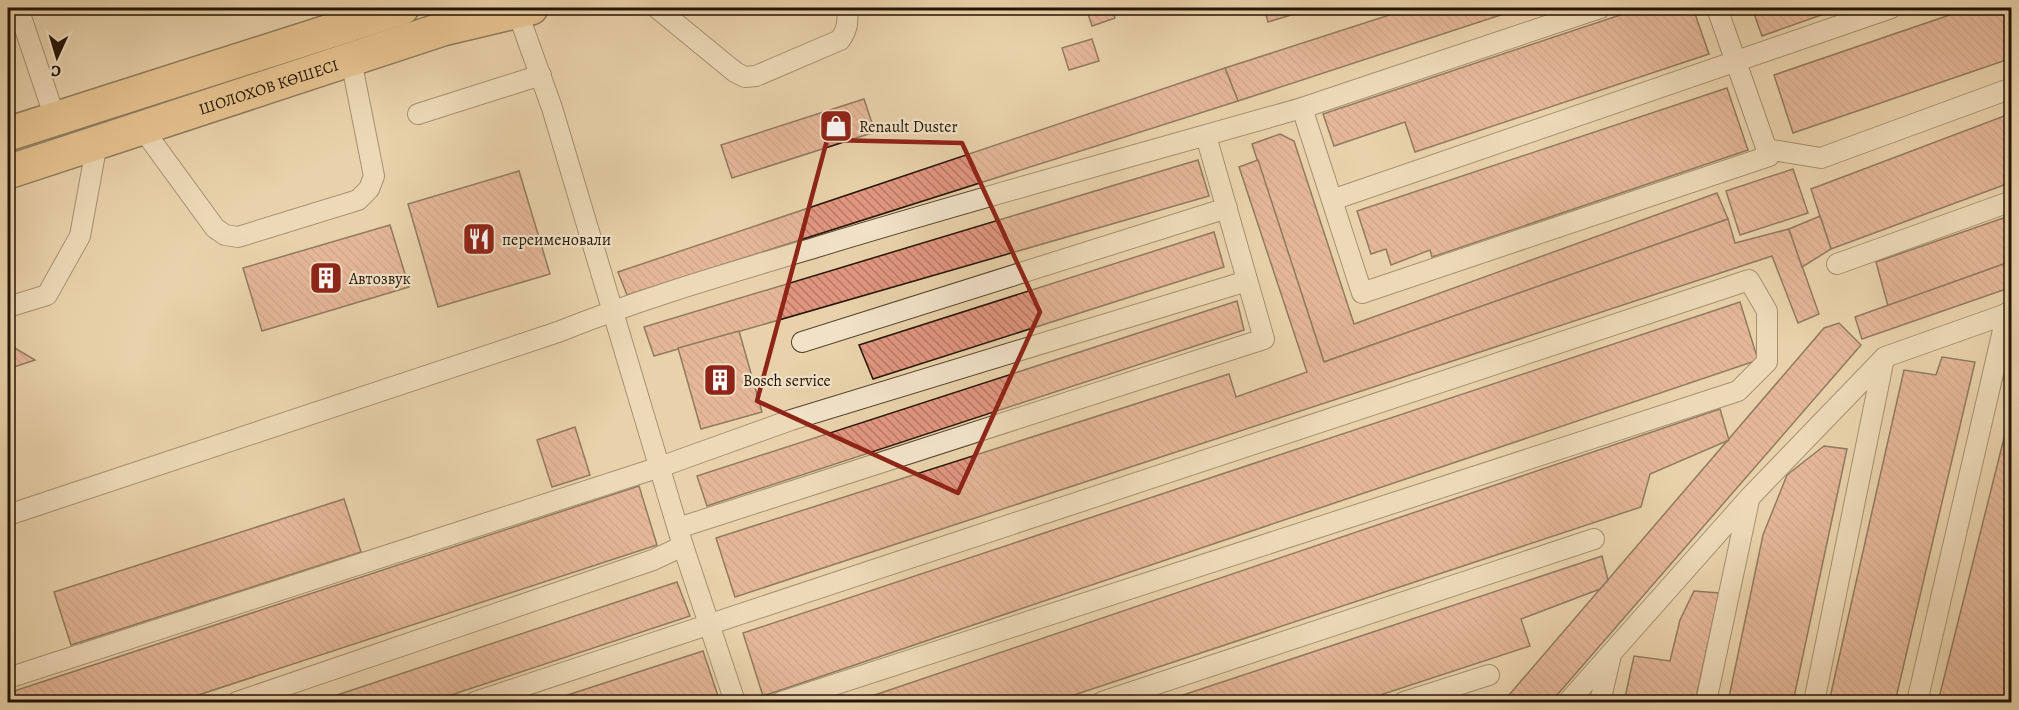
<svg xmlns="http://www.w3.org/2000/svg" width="2019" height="710" font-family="Alegreya,serif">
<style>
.building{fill:url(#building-back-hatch);stroke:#241405;stroke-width:1.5}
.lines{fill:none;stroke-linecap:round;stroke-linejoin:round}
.lane-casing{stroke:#55442e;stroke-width:22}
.highway-casing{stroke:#241405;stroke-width:36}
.lane{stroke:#f1e2c8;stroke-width:20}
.highway{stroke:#e4b976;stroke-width:33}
.marked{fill:none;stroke:#8f2418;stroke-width:4.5;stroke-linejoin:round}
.labels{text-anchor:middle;stroke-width:4.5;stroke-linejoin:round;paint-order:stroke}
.street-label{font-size:16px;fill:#241405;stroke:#f1e2c8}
.poi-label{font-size:16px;fill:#241405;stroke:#f1e2c8;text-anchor:start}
</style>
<defs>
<pattern id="building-back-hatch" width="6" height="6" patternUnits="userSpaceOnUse" patternTransform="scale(1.5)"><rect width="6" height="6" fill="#e19680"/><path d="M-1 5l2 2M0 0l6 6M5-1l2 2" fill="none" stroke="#b67967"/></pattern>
</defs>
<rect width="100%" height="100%" fill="#e9d2ab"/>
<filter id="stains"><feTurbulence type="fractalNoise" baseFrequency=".00333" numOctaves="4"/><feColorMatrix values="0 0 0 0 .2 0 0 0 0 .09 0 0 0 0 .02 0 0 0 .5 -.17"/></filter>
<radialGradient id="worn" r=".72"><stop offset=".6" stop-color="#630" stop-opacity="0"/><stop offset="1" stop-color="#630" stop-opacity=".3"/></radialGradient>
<!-- building -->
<g class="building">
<path d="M1086 8H1111L1115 18 1092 26Z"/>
<path d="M1264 8H1314L1268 22Z"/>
<path d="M1411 8H1522L1238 101 1225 68Z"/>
<path d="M1641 8H1693L1709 54 1415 152 1405 122 1334 146 1323 114Z"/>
<path d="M1752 8H1841L1762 36Z"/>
<path d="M1970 8H2012V58L1793 133 1774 75Z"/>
<path d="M1092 39 1099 61 1069 70 1062 48Z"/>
<path d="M1225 68 1238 101 627 295 618 272Z"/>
<path d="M1727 88 1748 150 1432 257 1430 250 1391 265 1386 249 1371 254 1357 211Z"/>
<path d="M864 99 875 132 732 178 721 145Z"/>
<path d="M2012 113V182L1831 249 1811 189Z"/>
<path d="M1280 134 1294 141 1354 324 1717 193 1728 219 1324 362 1252 144Z"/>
<path d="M1198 160 1209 196 654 356 644 327Z"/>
<path d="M1258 160 1324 362 1728 219 1735 243 1789 229 1819 314 1798 323 1772 256 735 597 716 538 1229 374 1236 397 1307 372 1239 167Z"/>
<path d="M1793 169 1808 213 1740 235 1726 191Z"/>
<path d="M519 171 550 274 438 307 408 204Z"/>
<path d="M2012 215V261L1888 306 1876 262Z"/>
<path d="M1820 216 1831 249 1802 267 1789 229Z"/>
<path d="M390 225 409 287 262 331 243 268Z"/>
<path d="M1214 232 1224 267 873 379 859 345Z"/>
<path d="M2012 261V287L1862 339 1855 317Z"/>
<path d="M1237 301 1244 330 707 506 697 476Z"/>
<path d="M1740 302 1758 360 763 696 743 633Z"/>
<path d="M1839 323 1861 345 1551 702H1503L1824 328Z"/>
<path d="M739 331 762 412 701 429 678 348Z"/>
<path d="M8 344 35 360 8 369Z"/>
<path d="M1942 357 1975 362 1895 702H1829L1904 370 1936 375Z"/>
<path d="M2012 406V672L2004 702H1938Z"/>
<path d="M1720 409 1729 440 1650 474 1641 507 1053 702H854Z"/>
<path d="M575 427 590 475 552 487 537 440Z"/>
<path d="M1824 446 1847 449 1793 702H1728L1763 535 1787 475Z"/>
<path d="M639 486 657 545 177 702H8V693Z"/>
<path d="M344 499 361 552 71 645 54 592Z"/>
<path d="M1602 556 1608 580 1600 589 1521 619 1530 646 1359 702H1162Z"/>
<path d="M677 582 690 616 430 702H316Z"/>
<path d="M1694 591 1719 593 1695 702H1624L1634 656 1670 661 1680 620Z"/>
<path d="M703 651 720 702H546Z"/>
</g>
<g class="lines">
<!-- lane casing -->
<g class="lane-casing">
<g id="lane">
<path d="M18 8 55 118"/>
<path d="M516 8 552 108 683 546 735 702"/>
<path d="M657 8 735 72 745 77 756 76 840 40C848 29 848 21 847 8"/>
<path d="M1600 8 1302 108 1362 293 1769 156 1717 8"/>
<path d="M418 114 541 75"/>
<path d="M142 128 215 228 225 235 238 237 358 200 369 189 374 176 351 60"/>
<path d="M1766 149 1821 158 2012 88"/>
<path d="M1332 200 1891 8"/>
<path d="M1837 264 2012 201"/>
<path d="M8 307 47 295 80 236 97 143"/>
<path d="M802 342 1227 208"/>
<path d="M8 515 558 332C642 298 730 273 817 247 978 198 1140 154 1302 108"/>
<path d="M678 528 1264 339 1206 136"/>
<path d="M8 678 660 467 791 420 1247 281"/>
<path d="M237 702 653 560 683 546"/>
<path d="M475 702 1749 280 1767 311V362L1738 391 781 702"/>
<path d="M1102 702 1594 539"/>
<path d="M1404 702 1489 675"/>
<path d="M1568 702 1749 498 1885 357 2012 312"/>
<path d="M1600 702 1611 655"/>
<path d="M1706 702 1749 500"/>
<path d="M1814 702 1884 358"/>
<path d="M1917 702 2007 313"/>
</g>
</g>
<!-- highway casing -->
<g class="highway-casing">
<g id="highway">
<path d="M8 134 402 8"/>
<path id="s1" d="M8 172 443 29 531 8"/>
</g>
</g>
<!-- lane -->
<use href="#lane" class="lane"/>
<!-- highway -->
<use href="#highway" class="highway"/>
</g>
<!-- marked area -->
<path d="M0 0H2019V710H0ZM827 140 962 143 1040 312 958 493 757 401Z" fill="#e9d2ab" fill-opacity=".55" fill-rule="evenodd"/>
<path class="marked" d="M827 140 962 143 1040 312 958 493 757 401Z"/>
<!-- icons -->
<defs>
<g id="shop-square" transform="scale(1.725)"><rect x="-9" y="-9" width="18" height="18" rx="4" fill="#8f2418" stroke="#f1e2c8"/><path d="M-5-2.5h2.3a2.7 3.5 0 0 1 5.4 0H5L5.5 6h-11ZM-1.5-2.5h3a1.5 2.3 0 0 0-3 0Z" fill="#fff"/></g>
<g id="restaurant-square" transform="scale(1.725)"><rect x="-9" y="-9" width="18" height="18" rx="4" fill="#8f2418" stroke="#f1e2c8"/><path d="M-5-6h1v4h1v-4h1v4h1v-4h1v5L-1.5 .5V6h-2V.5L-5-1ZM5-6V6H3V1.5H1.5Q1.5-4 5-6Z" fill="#fff"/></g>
<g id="building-square" transform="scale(1.725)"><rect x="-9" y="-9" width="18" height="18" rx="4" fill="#8f2418" stroke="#f1e2c8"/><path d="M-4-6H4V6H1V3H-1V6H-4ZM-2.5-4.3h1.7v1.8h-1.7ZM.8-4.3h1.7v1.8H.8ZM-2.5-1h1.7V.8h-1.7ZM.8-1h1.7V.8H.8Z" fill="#fff"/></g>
</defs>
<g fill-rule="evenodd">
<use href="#shop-square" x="836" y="126"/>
<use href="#restaurant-square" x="479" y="239"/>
<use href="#building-square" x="326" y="278"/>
<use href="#building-square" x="720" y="380"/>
</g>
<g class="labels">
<!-- street labels -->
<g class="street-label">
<text dy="6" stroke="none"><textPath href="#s1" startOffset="274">ШОЛОХОВ КӨШЕСІ</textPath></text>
</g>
<!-- poi labels -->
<g class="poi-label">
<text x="859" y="132">Renault Duster</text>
<text x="502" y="245">переименовали</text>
<text x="349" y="284">Автозвук</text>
<text x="743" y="386">Bosch service</text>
</g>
</g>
<!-- margin -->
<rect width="2019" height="710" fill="none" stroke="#e9d2ab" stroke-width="30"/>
<rect x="9" y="9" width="2001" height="692" fill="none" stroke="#241405" stroke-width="3"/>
<rect x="15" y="15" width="1989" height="680" fill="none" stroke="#241405" stroke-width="1.5"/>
<!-- north arrow -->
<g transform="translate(57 57) rotate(184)" stroke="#f1e2c8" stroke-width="4.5" paint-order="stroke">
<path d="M0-4.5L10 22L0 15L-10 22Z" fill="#241405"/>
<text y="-9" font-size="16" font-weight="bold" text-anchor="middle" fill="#241405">С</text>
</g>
<rect width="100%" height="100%" filter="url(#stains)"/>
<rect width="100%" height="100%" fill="url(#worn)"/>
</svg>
